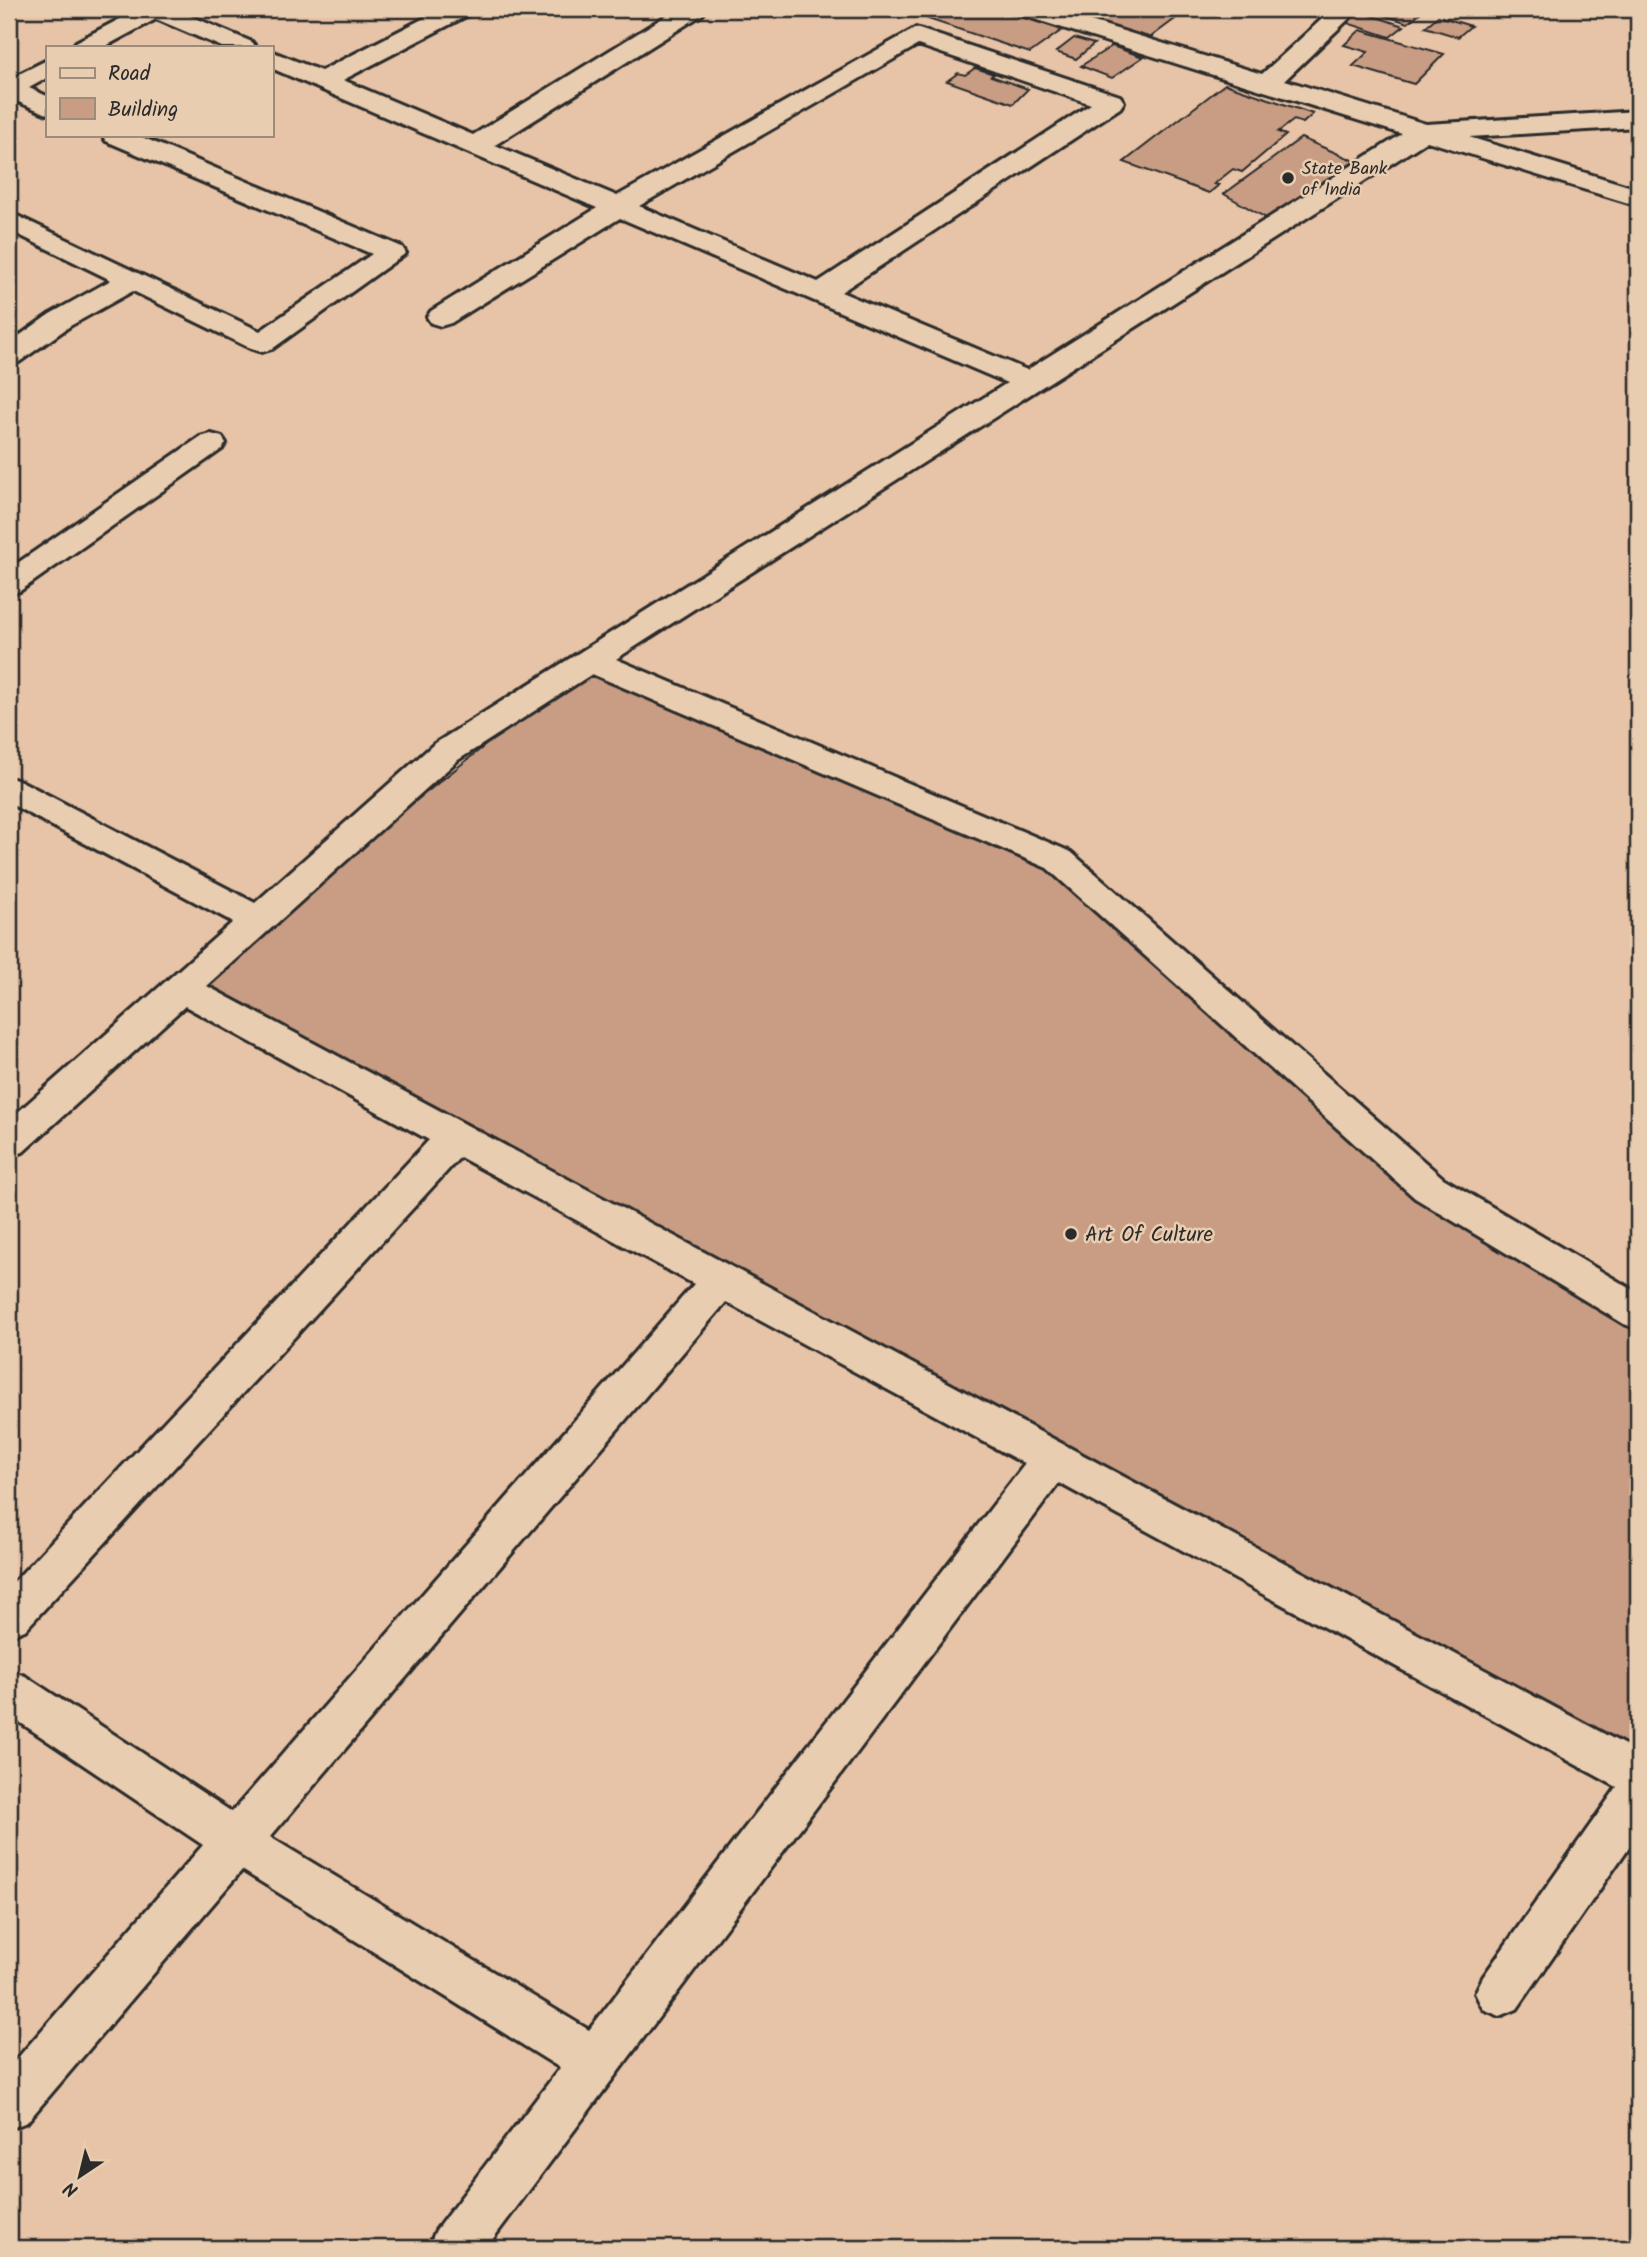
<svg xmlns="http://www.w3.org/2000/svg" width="1647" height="2257" font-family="Kalam,sans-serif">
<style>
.building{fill:#c89d84;stroke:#2b2b2b;stroke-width:2}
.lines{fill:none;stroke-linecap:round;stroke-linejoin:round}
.minor-casing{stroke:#2b2b2b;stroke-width:6}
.minor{fill:#e9cdb0;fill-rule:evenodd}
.poi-dot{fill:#2b2b2b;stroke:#e9cdb0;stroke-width:2.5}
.labels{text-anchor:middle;stroke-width:5;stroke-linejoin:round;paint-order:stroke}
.far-poi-label{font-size:18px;fill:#2b2b2b;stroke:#e9cdb0;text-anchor:start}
.poi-label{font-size:21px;fill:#2b2b2b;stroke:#e9cdb0;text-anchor:start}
</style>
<rect width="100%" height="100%" fill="#e7c4a7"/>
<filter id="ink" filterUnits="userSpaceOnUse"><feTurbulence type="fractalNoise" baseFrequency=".0143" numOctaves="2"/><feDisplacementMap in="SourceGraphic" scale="14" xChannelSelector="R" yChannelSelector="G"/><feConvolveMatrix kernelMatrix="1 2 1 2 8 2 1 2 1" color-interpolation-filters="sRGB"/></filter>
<g filter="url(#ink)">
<!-- building -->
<g class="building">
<path d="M943 9H999L1062 30 1030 53 928 19Z"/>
<path d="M1053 9H1172L1183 13 1147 40Z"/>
<path d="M1272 9H1310L1300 17Z"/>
<path d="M1377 9H1414L1422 11 1408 23 1373 12Z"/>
<path d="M1358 11 1404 26 1390 37 1344 22Z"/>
<path d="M1438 16 1471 26 1458 37 1425 27Z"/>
<path d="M1360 30 1444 54 1414 84 1353 66 1368 52 1344 45Z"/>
<path d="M1074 38 1094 44 1076 59 1056 52Z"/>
<path d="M1112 46 1143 57 1112 78 1081 66Z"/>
<path d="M975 68 994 74 991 76 1028 89 1013 104 947 81 958 73 965 75Z"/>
<path d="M1225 84 1313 114 1303 123 1294 120 1278 132 1286 135 1242 172 1233 169 1214 184 1219 185 1209 193 1124 162Z"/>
<path d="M1301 138 1355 161 1268 219 1224 194Z"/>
<path d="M591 661 1059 860 1429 1188 1638 1313V1775L181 988Z"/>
</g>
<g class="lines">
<!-- minor casing -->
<g class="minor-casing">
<g id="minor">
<path d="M139 9H174L252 42 256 47H222L156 19 104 47H72L76 42Z"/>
<path d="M442 9H473L470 14 343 80 473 135 677 9H706L703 14 495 145 617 196 916 28 1120 96 1124 102 1120 108 841 292 1027 370 1402 134 1018 14 1015 9H1052L1262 74 1333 9H1359L1285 80 1426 124 1638 111V127L1469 137 1638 189V206L1427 141 616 659 1071 852 1443 1178 1638 1293V1329L1624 1324 1415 1198 1047 868 592 674 458 760 207 986 1638 1752V1834L1517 2009 1500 2016 1483 2009 1475 1993 1483 1977 1617 1787 1059 1483 486 2248H428L436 2230 560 2068 242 1870 27 2122 9 2129V2068L203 1845 9 1715V1670L25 1676 232 1812 694 1284 460 1157 25 1630 9 1636V1587L429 1140 185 1006 23 1152 9 1156V1120L233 922 9 803V778L21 781 255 903 434 744 1007 383 620 218 451 323 441 326 431 323 427 317 431 311 597 208 271 68V51L321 71ZM918 45 1091 104 818 282 639 206ZM726 1302 1025 1464 589 2030 270 1837Z"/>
<path d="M47 60V78L29 88 47 96V114L9 98V79Z"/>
<path d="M102 135H137L402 247 406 253 272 349 262 352 252 349 133 291 70 326 19 362 9 365V343L50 314 111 280 9 230V212L260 331 372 254 106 141Z"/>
<path d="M211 434 222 437 226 443 222 449 20 591 9 594V569L200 437Z"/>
</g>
</g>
<!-- minor -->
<use href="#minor" class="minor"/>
</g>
</g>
<!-- markers -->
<g class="poi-dot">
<circle cx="1288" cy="178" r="7"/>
<circle cx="1071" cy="1234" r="7"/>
</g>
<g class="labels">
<!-- far-poi labels -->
<g class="far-poi-label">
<text x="1302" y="174">State Bank<tspan x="1302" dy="21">of India</tspan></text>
</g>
<!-- poi labels -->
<g class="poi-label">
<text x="1085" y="1241">Art Of Culture</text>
</g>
</g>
<!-- margin -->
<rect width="1647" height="2257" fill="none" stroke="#e9cdb0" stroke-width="35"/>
<rect x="18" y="18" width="1612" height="2222" fill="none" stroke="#2b2b2b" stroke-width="2.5" filter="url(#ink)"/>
<!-- legend -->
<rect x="46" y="46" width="228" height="91" fill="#e9cdb0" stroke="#9d8c7b" stroke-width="2"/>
<rect x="60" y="68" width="35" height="10" fill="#e9cdb0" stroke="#9d8c7b" stroke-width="2"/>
<text x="108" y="80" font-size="21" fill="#2b2b2b">Road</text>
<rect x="60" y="98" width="35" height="21" fill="#c89d84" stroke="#9d8c7b" stroke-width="2"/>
<text x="108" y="116" font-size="21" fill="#2b2b2b">Building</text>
<!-- north arrow -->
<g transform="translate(80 2176) rotate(215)" stroke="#e9cdb0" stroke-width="5" paint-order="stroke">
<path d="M0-5L12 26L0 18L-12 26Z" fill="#2b2b2b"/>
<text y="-10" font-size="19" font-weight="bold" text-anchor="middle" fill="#2b2b2b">N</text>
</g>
</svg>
